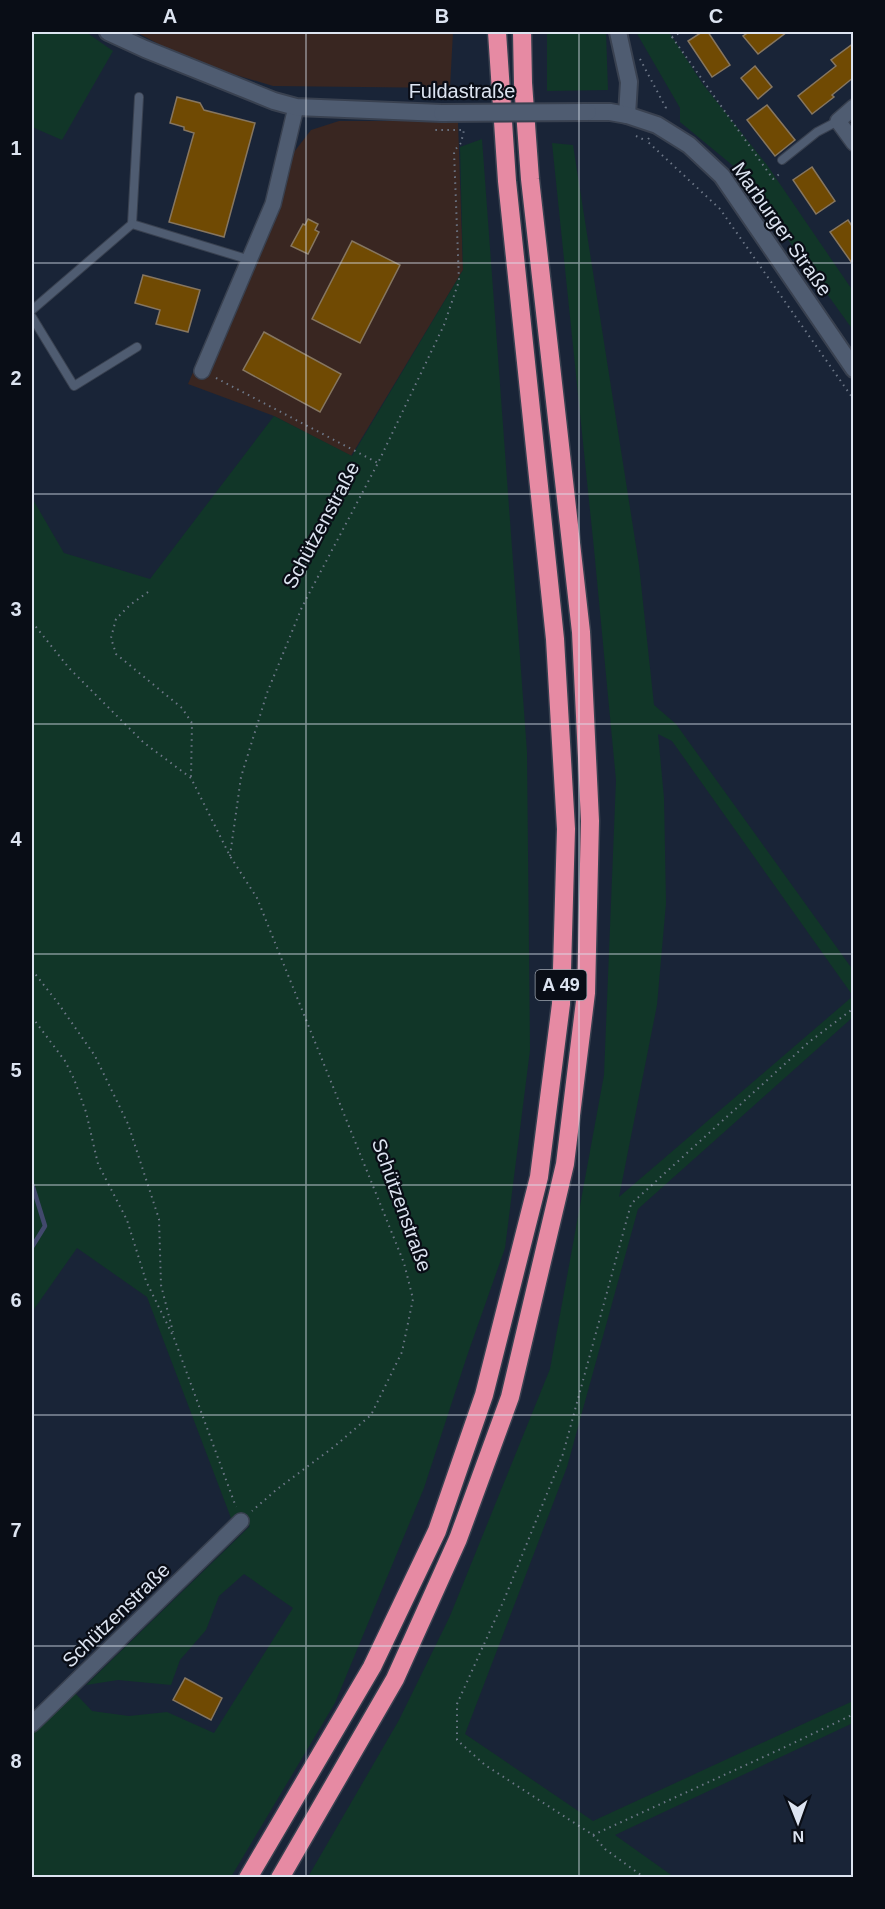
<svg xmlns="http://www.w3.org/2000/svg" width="885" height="1909" font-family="Helvetica,sans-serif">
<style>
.industrial{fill:#392621}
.green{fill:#113628;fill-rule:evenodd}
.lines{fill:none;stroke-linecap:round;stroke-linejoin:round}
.stream{stroke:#42496d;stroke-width:4.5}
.building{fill:#704a03;stroke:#867660;stroke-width:1.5}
.service-casing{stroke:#394150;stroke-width:10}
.minor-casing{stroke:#394150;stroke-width:18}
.tertiary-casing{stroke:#394150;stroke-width:20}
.motorway-casing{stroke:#394150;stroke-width:21}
.path{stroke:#6d7787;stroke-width:2;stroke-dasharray:1.5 4.5;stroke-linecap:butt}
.service{stroke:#4f5c71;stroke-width:8}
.minor{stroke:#4f5c71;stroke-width:15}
.tertiary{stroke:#4f5c71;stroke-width:16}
.motorway{stroke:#e68aa3;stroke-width:18}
.tertiary-bridge-casing{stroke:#394150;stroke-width:20;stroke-linecap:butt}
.tertiary-bridge{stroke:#4f5c71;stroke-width:16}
.grid{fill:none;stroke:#dde4f1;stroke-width:1.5;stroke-opacity:0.55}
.labels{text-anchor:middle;stroke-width:4.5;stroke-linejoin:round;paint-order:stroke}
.shield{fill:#090d16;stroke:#9da4af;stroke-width:1.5}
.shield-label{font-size:18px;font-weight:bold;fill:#dde4f1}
.street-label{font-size:20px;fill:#dde4f1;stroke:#090d16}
.neatline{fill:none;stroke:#dde4f1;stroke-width:2}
.grid-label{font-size:20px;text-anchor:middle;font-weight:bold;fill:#dde4f1}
</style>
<rect width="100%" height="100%" fill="#192437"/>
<!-- industrial -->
<g class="industrial">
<path d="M136 32H453L450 88 273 86 192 62Z"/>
<path d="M339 121H458L463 270 351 456 274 416 188 384 241 261 294 152 311 130Z"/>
</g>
<!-- green -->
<g class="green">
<path d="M32 32H86L113 51 62 140 32 127Z"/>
<path d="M547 32H606L608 90 547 91Z"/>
<path d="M636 32H669L702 83 767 165 853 291V330L737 169 680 122V108Z"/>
<path d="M482 139 527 752 530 1050 505 1248 467 1356 424 1488 335 1703 231 1877H32V1731L75 1693 92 1711 129 1716 167 1712 214 1733 293 1608 244 1574 219 1596 206 1630 180 1660 171 1685 118 1680 86 1685 250 1526 231 1518 147 1297 77 1248 32 1312V498L64 553 150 579 274 416 352 456 463 270 460 147Z"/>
<path d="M552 143 573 145 639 565 654 705 676 724 853 970V1017L638 1209 567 1467 465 1734 593 1821 853 1701V1723L615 1835 674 1877H308L399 1720 450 1616 550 1369 604 1075 616 780 594 549ZM658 734 672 741 853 996 619 1197 657 1005 666 903 664 798Z"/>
</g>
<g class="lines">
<!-- stream -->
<path class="stream" d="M32 1184 45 1226 32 1247"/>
</g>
<!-- building -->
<g class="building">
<path d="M702 32H708L730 65 712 77 688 41Z"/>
<path d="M749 32H787L758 54 743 36Z"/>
<path d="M854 43V77L832 95 834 97 812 114 798 96 836 66 831 60Z"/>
<path d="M755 66 772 87 758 99 741 78Z"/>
<path d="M177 97 200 103 204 110 255 123 224 237 169 222 194 133 184 130V127L170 123Z"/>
<path d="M767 105 795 140 775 156 747 120Z"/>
<path d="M812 167 835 201 816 214 793 180Z"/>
<path d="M308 219 318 224 315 230 319 232 308 254 291 246 303 224 305 225Z"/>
<path d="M848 220 854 229V266L830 232Z"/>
<path d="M352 241 400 265 360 343 312 319Z"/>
<path d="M143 275 200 290 188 332 156 324 160 310 135 303Z"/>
<path d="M264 332 341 374 320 412 243 370Z"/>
<path d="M185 1678 222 1698 211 1720 173 1700Z"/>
</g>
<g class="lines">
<!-- service casing -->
<g class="service-casing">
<g id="service">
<path d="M139 97 132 224 250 260"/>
<path d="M782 160 817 132 838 121"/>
<path d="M32 310 132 224"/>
<path d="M32 317 74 386 137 347"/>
</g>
</g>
<!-- minor casing -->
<g class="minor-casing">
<g id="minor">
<path d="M854 107 838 121 854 143"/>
<path d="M202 371 273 204 296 107"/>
<path d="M32 1724 241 1521"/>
</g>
</g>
<!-- tertiary casing -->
<g class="tertiary-casing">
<g id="tertiary">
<path d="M108 32 145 49 274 101 296 107 442 113"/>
<path d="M618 32 629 82 627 115"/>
<path d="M588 112H610L627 115 657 125 689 145 722 176 854 369"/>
</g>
</g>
<!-- motorway casing -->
<g class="motorway-casing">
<g id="motorway">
<path d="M248 1878 372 1667 437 1531 484 1395 539 1177 561 1004 566 829 555 639 507 181 497 32"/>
<path d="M280 1878 395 1679 458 1539 510 1397 565 1164 586 993 590 821 581 632 530 179 523 83 522 32"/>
</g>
</g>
<!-- path -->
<g class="path">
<path d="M668 32 672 37 681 32"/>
<path d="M672 37 773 179 782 172"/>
<path d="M640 59 666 108 664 112"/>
<path d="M636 136 647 141"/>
<path d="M649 138 647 141 720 209 854 400"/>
<path d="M216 378 378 463"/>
<path d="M148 592 130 605 116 619 111 638 116 654 182 708 192 723 191 778"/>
<path d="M32 622 69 668 143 742 191 778 230 856 257 898 404 1263 413 1299 402 1352 371 1415 335 1446 276 1490 252 1511"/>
<path d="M230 856 241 777 267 693 302 607 378 463 444 325 459 281 454 151 461 143 464 130H435L434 127"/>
<path d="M32 970 58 1003 95 1056 128 1124 159 1219 161 1285 173 1332"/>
<path d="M32 1017 65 1061 74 1079 86 1112 98 1164 127 1220 146 1281 174 1338 236 1507"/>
<path d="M593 1835 783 1748 854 1714"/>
<path d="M645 1878 605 1849 593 1835 485 1765 457 1740V1704L504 1600 563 1454 631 1204 809 1042 854 1008"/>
</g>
<!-- service -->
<use href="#service" class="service"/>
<!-- minor -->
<use href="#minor" class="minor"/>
<!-- tertiary -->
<use href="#tertiary" class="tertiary"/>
<!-- motorway -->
<use href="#motorway" class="motorway"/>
<!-- tertiary-bridge casing -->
<g class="tertiary-bridge-casing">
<path id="tertiary-bridge" d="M442 113 588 112"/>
</g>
<!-- tertiary-bridge -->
<use href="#tertiary-bridge" class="tertiary-bridge"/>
</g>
<!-- grid -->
<path class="grid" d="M306 32V1878M579 32V1878M32 263H854M32 494H854M32 724H854M32 954H854M32 1185H854M32 1415H854M32 1646H854"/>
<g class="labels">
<!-- shield labels -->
<rect class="shield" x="535.5" y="970" width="51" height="30" rx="4.5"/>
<g class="shield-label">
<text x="561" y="991">A 49</text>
</g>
<!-- street labels -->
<g class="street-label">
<text x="462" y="98">Fuldastraße</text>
<text transform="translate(782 229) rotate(55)" y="7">Marburger Straße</text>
<text transform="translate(321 525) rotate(-62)" y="7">Schützenstraße</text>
<text transform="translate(402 1205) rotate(70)" y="7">Schützenstraße</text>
<text transform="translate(116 1615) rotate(-44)" y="7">Schützenstraße</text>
</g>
</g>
<!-- border -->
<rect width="885" height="1909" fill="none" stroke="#090d16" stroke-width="66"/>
<!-- north arrow -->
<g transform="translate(798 1822) rotate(179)" stroke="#090d16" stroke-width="4.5" paint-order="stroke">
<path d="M0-4.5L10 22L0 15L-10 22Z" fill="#dde4f1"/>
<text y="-9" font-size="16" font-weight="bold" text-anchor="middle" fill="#dde4f1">N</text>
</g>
<rect x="33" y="33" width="819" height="1843" class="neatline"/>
<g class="grid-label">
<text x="170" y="23">A</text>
<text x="442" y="23">B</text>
<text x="716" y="23">C</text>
<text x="16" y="155">1</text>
<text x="16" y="385">2</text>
<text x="16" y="616">3</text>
<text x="16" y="846">4</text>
<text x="16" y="1077">5</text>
<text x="16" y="1307">6</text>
<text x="16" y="1537">7</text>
<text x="16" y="1768">8</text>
</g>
</svg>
